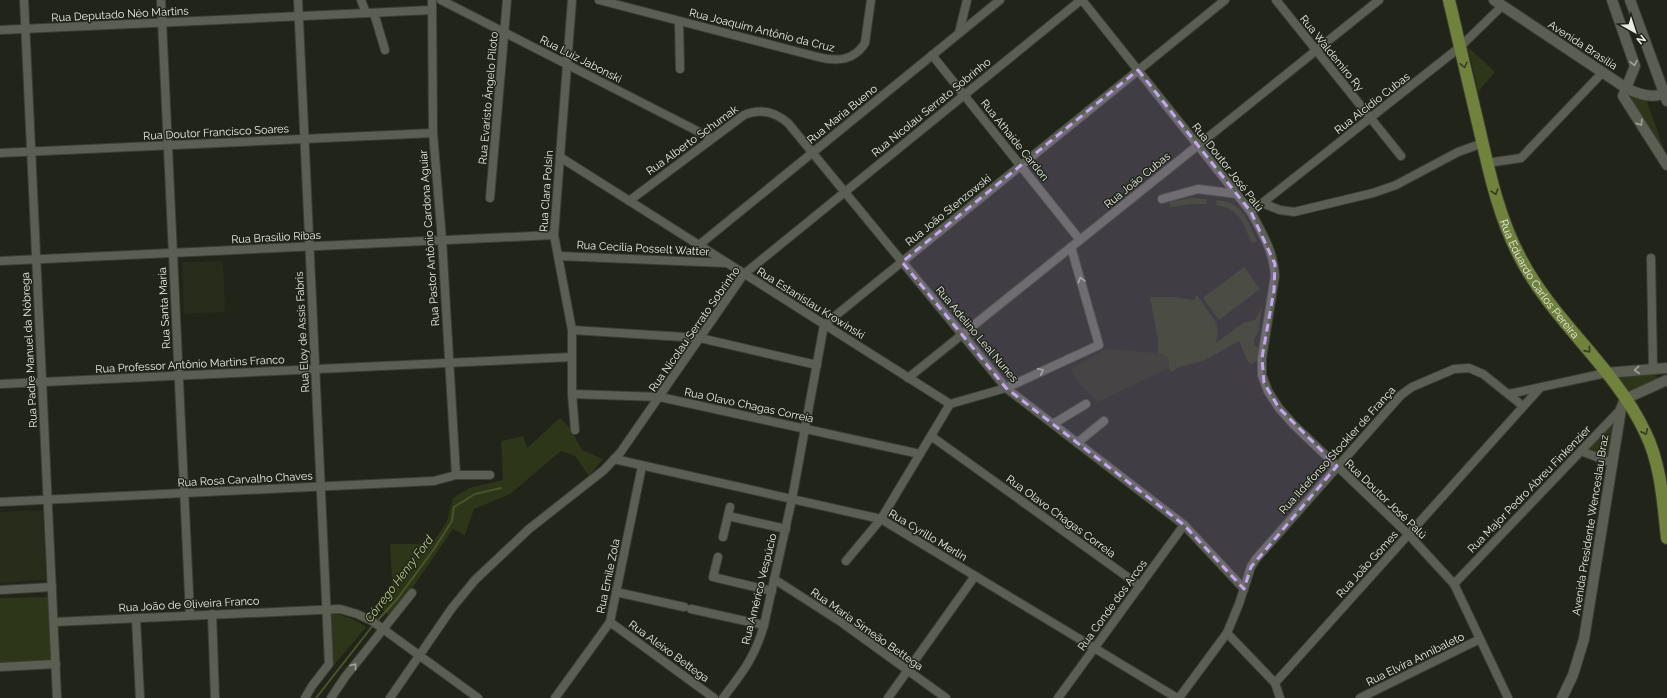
<svg xmlns="http://www.w3.org/2000/svg" width="1667" height="698" font-family="Raleway,sans-serif">
<style>
.built{fill:#272c1b}
.green{fill:#2e361a}
.lines{fill:none;stroke-linecap:round;stroke-linejoin:round}
.stream{stroke:#485527;stroke-width:2}
.minor-casing{stroke:#3b3e35;stroke-width:10}
.tertiary-casing{stroke:#3b3e35;stroke-width:12}
.primary-casing{stroke:#3b3e35;stroke-width:14}
.minor{stroke:#5b5f53;stroke-width:8}
.tertiary{stroke:#5b5f53;stroke-width:10}
.primary{stroke:#71823c;stroke-width:12}
.oneway{stroke:#a2a59b}
.oneway2{stroke:#343c22}
.marked{fill:#c4a7f1;fill-opacity:0.2;stroke:#c4a7f1;stroke-width:3;stroke-dasharray:8 5;stroke-linejoin:round}
.labels{text-anchor:middle;stroke-width:3;stroke-linejoin:round;paint-order:stroke}
.street-label{font-size:11px;fill:#e8ebe3;stroke:#202419}
.water-label{font-size:12px;font-style:italic;fill:#b7cd84;stroke:#202419}
</style>
<rect width="100%" height="100%" fill="#202419"/>
<!-- built -->
<g class="built">
<path d="M223 261 225 312 184 314 182 262Z"/>
<path d="M1105 349 1158 353 1168 357 1169 368 1098 402 1078 382 1071 369Z"/>
<path d="M43 510 46 580 0 583V512Z"/>
</g>
<!-- green -->
<g class="green">
<path d="M1468 47 1495 72 1478 92Z"/>
<path d="M1627 94 1646 99 1667 158Z"/>
<path d="M1192 198 1207 199 1206 204H1191L1170 207 1169 202Z"/>
<path d="M1217 200C1243 202 1247 220 1257 241L1252 243C1241 221 1242 210 1216 205Z"/>
<path d="M1244 267 1260 289 1219 320 1203 298Z"/>
<path d="M1197 295 1215 321 1218 330 1216 343 1243 323 1255 320 1262 307 1258 333 1254 339V345L1259 348V359L1252 364 1248 362 1239 341 1205 360 1180 367 1171 372 1169 368 1168 357 1158 353V340L1150 297H1174L1193 300Z"/>
<path d="M1655 373 1658 379 1629 391 1620 378Z"/>
<path d="M560 418 570 428 582 450 603 459 589 476 575 456 561 451 510 494 474 509 465 535 453 529 413 587 390 616 381 609 393 594 390 544H432L447 521 453 498 469 488 503 480 501 441 523 436 527 448Z"/>
<path d="M1614 423 1609 458 1588 449Z"/>
<path d="M50 597 52 662 0 664V598Z"/>
<path d="M331 614C344 615 355 619 366 627L334 665Z"/>
</g>
<g class="lines">
<!-- stream -->
<g class="stream">
<path d="M377 621 398 598 434 549 452 521 454 507 475 494 501 488"/>
<path d="M316 698 374 624"/>
</g>
<!-- minor casing -->
<g class="minor-casing">
<g id="minor">
<path d="M24 0 57 698"/>
<path d="M161 0 190 615"/>
<path d="M298 0 329 664 312 686 305 698"/>
<path d="M361 0 366 13"/>
<path d="M432 0 433 133 442 240 456 475"/>
<path d="M441 0 711 138"/>
<path d="M572 0 554 235 572 330V394L575 430"/>
<path d="M599 0 818 57C837 62 854 61 865 43L871 0"/>
<path d="M1082 0 1251 212C1262 233 1274 252 1275 276L1262 358V375L1268 391 1279 408 1294 425 1408 534 1454 584 1508 698"/>
<path d="M1276 0 1401 156"/>
<path d="M374 13 385 50"/>
<path d="M679 21 680 69"/>
<path d="M0 30 432 10"/>
<path d="M959 33 967 0"/>
<path d="M932 55 1080 240"/>
<path d="M0 153 433 133"/>
<path d="M560 157 950 404"/>
<path d="M1487 163 1521 158 1603 72"/>
<path d="M490 198 507 0"/>
<path d="M1162 199 1198 189 1237 194"/>
<path d="M629 201 744 115C760 108 775 112 788 123L1006 388 1184 525 1244 589"/>
<path d="M1262 203 1280 210 1294 212 1373 193 1396 185 1458 152 1483 143"/>
<path d="M1251 212 1460 47 1502 6"/>
<path d="M699 245 1000 0"/>
<path d="M558 256 727 263"/>
<path d="M1651 258 1653 369"/>
<path d="M0 261 554 235"/>
<path d="M572 330 700 338 817 365"/>
<path d="M908 378 1379 0"/>
<path d="M0 384 572 357"/>
<path d="M572 394 660 397 920 454"/>
<path d="M1509 394 1606 373"/>
<path d="M1053 424 1086 404"/>
<path d="M931 436 1140 586"/>
<path d="M1077 443 1104 421"/>
<path d="M1581 451 1612 463"/>
<path d="M614 459 881 519 1177 698"/>
<path d="M0 502 434 481 456 475H490"/>
<path d="M728 516 786 529"/>
<path d="M723 537 730 507"/>
<path d="M718 557 713 577 772 591"/>
<path d="M846 561 881 519 950 404 1006 388 1099 345 1071 247"/>
<path d="M774 579 841 622 946 698"/>
<path d="M1454 584 1621 409"/>
<path d="M0 590 52 587"/>
<path d="M616 592 684 607"/>
<path d="M691 609 764 625"/>
<path d="M212 614 215 698"/>
<path d="M136 618 140 698"/>
<path d="M54 622 340 609 357 614 372 621 478 698"/>
<path d="M610 622 714 698"/>
<path d="M1227 633 1275 683 1280 698"/>
<path d="M0 667 56 664"/>
<path d="M1275 683 1540 388"/>
<path d="M331 698 345 677 412 593"/>
<path d="M390 698 452 608 475 580 529 529 604 470 620 453 744 274 1081 0"/>
<path d="M555 698 610 622 642 466"/>
<path d="M723 698C743 672 755 657 764 625L792 499 824 325 1225 0"/>
<path d="M888 698 975 576"/>
<path d="M1058 698 1184 525"/>
<path d="M1179 698 1227 633 1239 604 1251 567 1256 559 1401 395 1412 387 1454 369 1469 368 1483 374 1523 406"/>
<path d="M1360 698 1480 639"/>
</g>
</g>
<!-- tertiary casing -->
<g class="tertiary-casing">
<g id="tertiary">
<path d="M1494 0 1626 88C1638 94 1656 100 1667 91"/>
<path d="M1612 0 1635 66 1623 96 1667 165"/>
<path d="M1630 0 1667 101"/>
<path d="M1606 373 1667 368"/>
<path d="M1562 698 1573 675 1584 639 1621 409 1625 399 1667 380"/>
</g>
</g>
<!-- primary casing -->
<g class="primary-casing">
<g id="primary">
<path id="s1" d="M1449 0C1459 44 1470 88 1480 132 1490 176 1500 221 1522 261 1555 323 1615 368 1645 432 1661 464 1663 502 1667 538"/>
</g>
</g>
<!-- minor -->
<use href="#minor" class="minor"/>
<!-- tertiary -->
<use href="#tertiary" class="tertiary"/>
<!-- primary -->
<use href="#primary" class="primary"/>
</g>
<!-- one-way arrows -->
<defs><path id="oneway-chevron" d="M-2-3.5L2.5 0L-2 3.5" fill="none" stroke-width="1.6" stroke-linecap="round" stroke-linejoin="round"/></defs>
<g class="oneway">
<use href="#oneway-chevron" transform="translate(1634 63) rotate(78)"/>
<use href="#oneway-chevron" transform="translate(1640 123) rotate(57)"/>
<use href="#oneway-chevron" transform="translate(1081 280) rotate(-106)"/>
<use href="#oneway-chevron" transform="translate(1637 370) rotate(175)"/>
<use href="#oneway-chevron" transform="translate(1041 371) rotate(-25)"/>
<use href="#oneway-chevron" transform="translate(354 666) rotate(-52)"/>
</g>
<g class="oneway2">
<use href="#oneway-chevron" transform="translate(1464 65) rotate(77)"/>
<use href="#oneway-chevron" transform="translate(1495 192) rotate(74)"/>
<use href="#oneway-chevron" transform="translate(1588 350) rotate(51)"/>
<use href="#oneway-chevron" transform="translate(1645 432) rotate(65)"/>
</g>
<!-- marked area -->
<path class="marked" d="M1138 70 1251 212 1275 264 1274 290 1262 358 1264 383 1279 408 1337 466 1251 567 1244 589 1184 525 1006 388 902 262Z"/>
<g class="labels">
<!-- street labels -->
<g class="street-label">
<text transform="translate(120 14) rotate(-3)" y="4">Rua Deputado Néo Martins</text>
<text transform="translate(762 30) rotate(14)" y="4">Rua Joaquim Antônio da Cruz</text>
<text transform="translate(1583 45) rotate(33)" y="4">Avenida Brasília</text>
<text transform="translate(1332 53) rotate(51)" y="4">Rua Waldemiro Ry</text>
<text transform="translate(581 59) rotate(27)" y="4">Rua Luiz Jabonski</text>
<text transform="translate(488 98) rotate(-85)" y="4">Rua Evaristo Ângelo Piloto</text>
<text transform="translate(1372 103) rotate(-38)" y="4">Rua Alcídio Cubas</text>
<text transform="translate(931 107) rotate(-39)" y="4">Rua Nicolau Serrato Sobrinho</text>
<text transform="translate(842 114) rotate(-39)" y="4">Rua Maria Bueno</text>
<text transform="translate(216 132) rotate(-3)" y="4">Rua Doutor Francisco Soares</text>
<text transform="translate(692 140) rotate(-36)" y="4">Rua Alberto Schumak</text>
<text transform="translate(1015 140) rotate(51)" y="4">Rua Athaíde Cardon</text>
<text transform="translate(1228 167) rotate(52)" y="4">Rua Doutor José Palú</text>
<text transform="translate(1137 180) rotate(-39)" y="4">Rua João Cubas</text>
<text transform="translate(546 191) rotate(-86)" y="4">Rua Clara Polsin</text>
<text transform="translate(948 210) rotate(-39)" y="4">Rua João Stenzowski</text>
<text transform="translate(276 237) rotate(-3)" y="4">Rua Brasílio Ribas</text>
<text transform="translate(429 238) rotate(-94)" y="4">Rua Pastor Antônio Cardona Aguiar</text>
<text transform="translate(643 248) rotate(3)" y="4">Rua Cecília Posselt Watter</text>
<text dy="4" stroke="none"><textPath href="#s1" startOffset="296">Rua Eduardo Carlos Pereira</textPath></text>
<text transform="translate(811 303) rotate(32)" y="4">Rua Estanislau Krowinski</text>
<text transform="translate(164 308) rotate(-93)" y="4">Rua Santa Maria</text>
<text transform="translate(694 329) rotate(-55)" y="4">Rua Nicolau Serrato Sobrinho</text>
<text transform="translate(302 332) rotate(-93)" y="4">Rua Eloy de Assis Fabris</text>
<text transform="translate(977 334) rotate(50)" y="4">Rua Adelino Leal Nunes</text>
<text transform="translate(29 350) rotate(-93)" y="4">Rua Padre Manuel da Nóbrega</text>
<text transform="translate(190 364) rotate(-3)" y="4">Rua Professor Antônio Martins Franco</text>
<text transform="translate(749 405) rotate(12)" y="4">Rua Olavo Chagas Correia</text>
<text transform="translate(1337 450) rotate(-48)" y="4">Rua Ildefonso Stockler de França</text>
<text transform="translate(245 479) rotate(-3)" y="4">Rua Rosa Carvalho Chaves</text>
<text transform="translate(1529 489) rotate(-46)" y="4">Rua Major Pedro Abreu Finkenzier</text>
<text transform="translate(1386 499) rotate(44)" y="4">Rua Doutor José Palú</text>
<text transform="translate(1061 516) rotate(36)" y="4">Rua Olavo Chagas Correia</text>
<text transform="translate(1590 525) rotate(-81)" y="4">Avenida Presidente Wenceslau Braz</text>
<text transform="translate(928 535) rotate(31)" y="4">Rua Cyrillo Merlin</text>
<text transform="translate(1367 564) rotate(-48)" y="4">Rua João Gomes</text>
<text transform="translate(608 576) rotate(-78)" y="4">Rua Emile Zola</text>
<text transform="translate(759 589) rotate(-76)" y="4">Rua Américo Vespúcio</text>
<text transform="translate(189 604) rotate(-3)" y="4">Rua João de Oliveira Franco</text>
<text transform="translate(1112 605) rotate(-54)" y="4">Rua Conde dos Arcos</text>
<text transform="translate(867 629) rotate(35)" y="4">Rua Maria Simeão Bettega</text>
<text transform="translate(669 651) rotate(36)" y="4">Rua Aleixo Bettega</text>
<text transform="translate(1415 659) rotate(-26)" y="4">Rua Elvira Annibaleto</text>
</g>
<!-- water labels -->
<g class="water-label">
<text transform="translate(399 579) rotate(-53)" y="4">Córrego Henry Ford</text>
</g>
</g>
<!-- north arrow -->
<g transform="translate(1635 32) rotate(141)" stroke="#202419" stroke-width="3" paint-order="stroke">
<path d="M0-3L7 15L0 10L-7 15Z" fill="#e8ebe3"/>
<text y="-6" font-size="11" font-weight="bold" text-anchor="middle" fill="#e8ebe3">N</text>
</g>
</svg>
